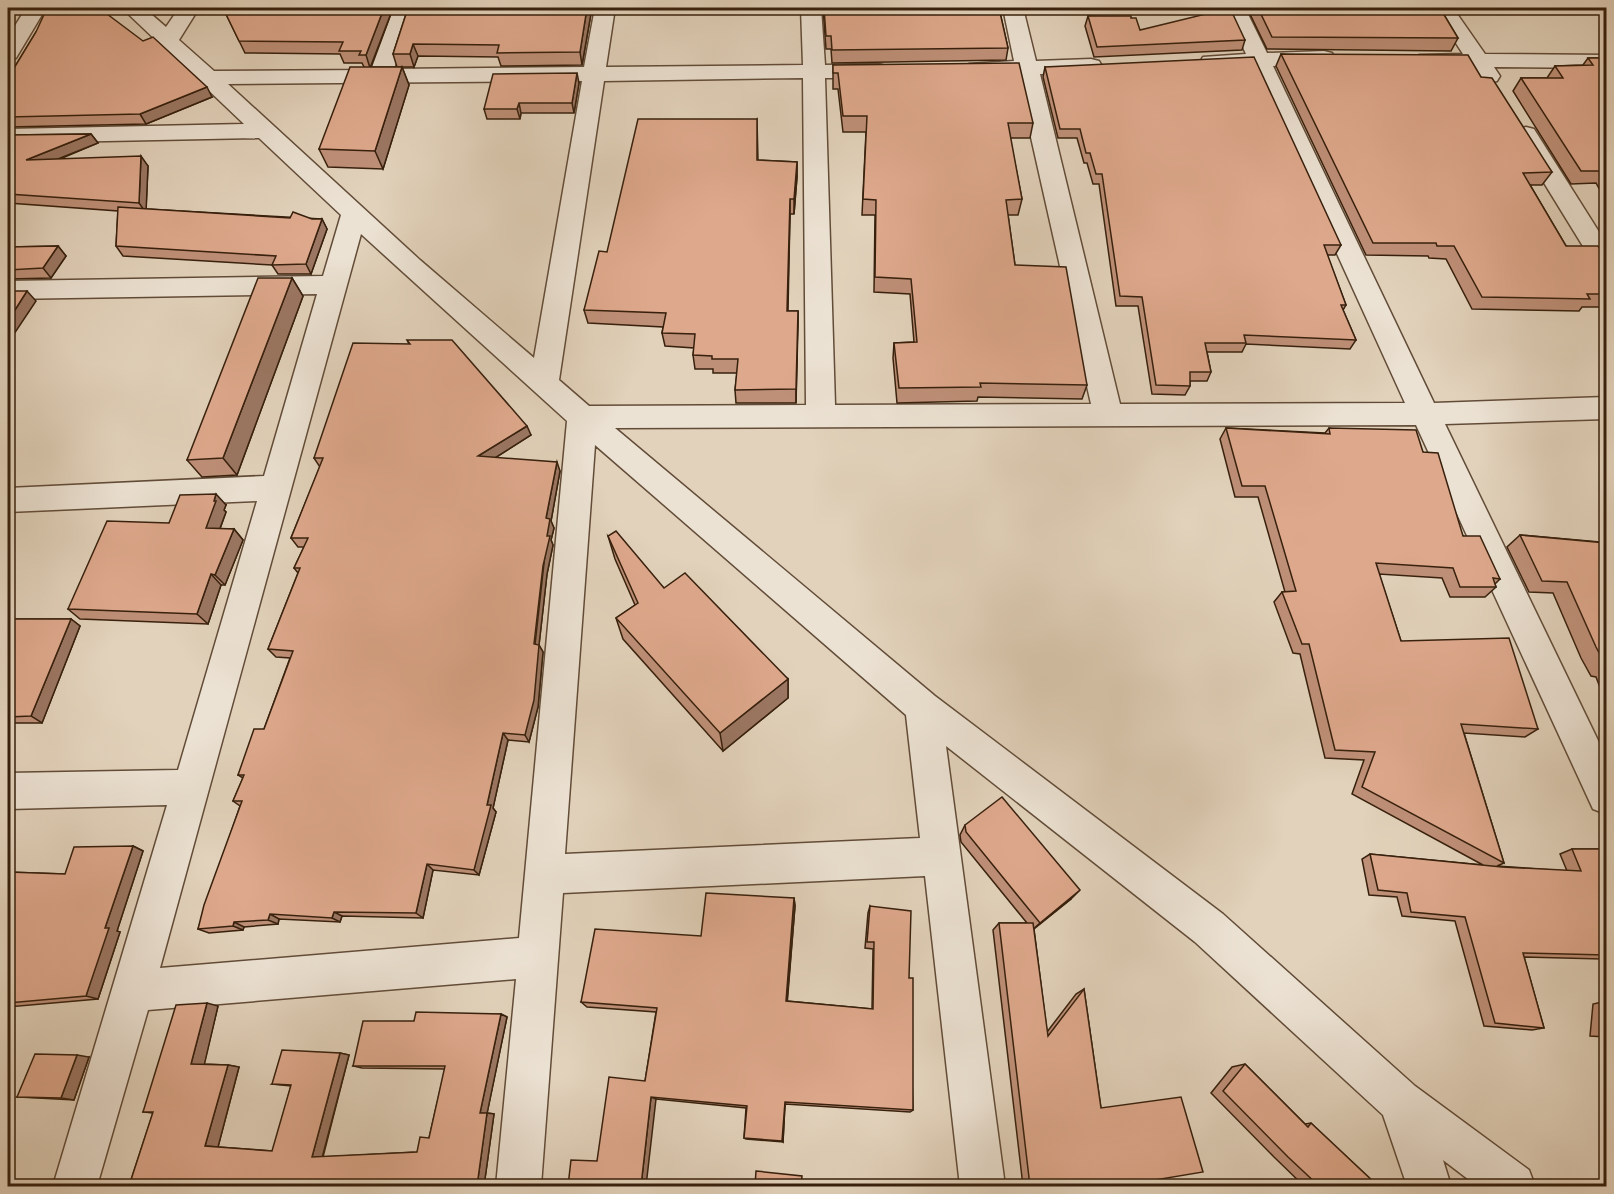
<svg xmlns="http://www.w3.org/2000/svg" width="1614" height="1194" font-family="'IM FELL Great Primer',serif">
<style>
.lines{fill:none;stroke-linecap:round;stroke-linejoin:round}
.street-casing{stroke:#624c38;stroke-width:3}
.street{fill:#ece2d3;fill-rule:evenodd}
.wall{fill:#bf9078;stroke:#37200d;stroke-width:1.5}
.shaded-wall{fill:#9b7662;stroke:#37200d;stroke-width:1.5}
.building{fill:#dea88c;stroke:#37200d;stroke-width:1.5}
</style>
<rect width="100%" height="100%" fill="#e2d2bb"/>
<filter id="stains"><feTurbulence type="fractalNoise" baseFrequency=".00333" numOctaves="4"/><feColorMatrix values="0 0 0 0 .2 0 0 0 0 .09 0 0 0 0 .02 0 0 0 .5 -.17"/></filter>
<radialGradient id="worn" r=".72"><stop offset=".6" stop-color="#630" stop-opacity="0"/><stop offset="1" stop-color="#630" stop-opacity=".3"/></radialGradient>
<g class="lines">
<!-- street casing -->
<g class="street-casing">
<g id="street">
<path d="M26 8H46L16 58 8 59V37Z"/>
<path d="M122 8H144L166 27 179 8H199L179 40 214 71 371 70 394 8H414L394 69 584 67 595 8H615L606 67 803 65 801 8H821L825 65 878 64 886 66 889 71 886 76 878 78H825L835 405 1091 404 1017 75 977 76 969 74 966 69 969 64 1014 61 1003 8H1023L1036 61 1091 59 1099 61 1102 66 1099 71 1091 73 1040 74 1120 404 1405 403 1252 67 1211 69 1203 67 1200 62 1203 57 1246 54 1225 8H1245L1267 53 1324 51 1332 53 1335 58 1332 63 1324 65 1273 66 1434 403 1606 397V419L1445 424 1606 757V814L1593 809 1416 425 615 428 935 696 1223 914 1415 1086 1529 1170 1535 1186H1477L1443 1160 1451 1186H1407L1383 1115 1195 942 946 746 1005 1186H960L925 876 563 893 541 1186H496L516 979 148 1010 97 1186H53L167 805 8 809V773L178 770 257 501 8 512V488L264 476 317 294 8 299V281L323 276 341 215 259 138 8 143V129L244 124ZM803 78 806 405 589 406 559 380 604 81ZM582 81 534 358 420 260 228 84ZM361 234 567 421 519 938 160 968ZM595 445 906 715 920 838 565 854Z"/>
<path d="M1433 8H1453L1485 54 1606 55V68L1494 67 1500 76 1497 81 1489 83 1481 81 1472 67 1419 65 1416 60 1419 55 1463 54Z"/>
<path d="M1526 127 1534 129 1606 243V272L1597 269 1514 134 1518 129Z"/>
</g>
</g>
<!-- street -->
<use href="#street" class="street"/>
</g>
<!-- wall -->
<g class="wall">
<path d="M223 8H393L371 67H397L393 54 408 8H592L582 65 501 66 498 57 418 56 414 67H398H402L409 85 383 169 328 167 319 149 364 67 362 63H344L340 54 245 53Z"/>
<path d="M823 8H999L1008 48 1006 60 832 63 831 49H826Z"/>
<path d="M1247 8H1440L1458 38 1451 51 1267 49Z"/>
<path d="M1088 16 1131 18 1140 30 1245 40 1242 50 1094 57 1085 26Z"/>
<path d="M36 32 212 97 146 124 8 127V78Z"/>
<path d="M1281 54 1481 77 1552 172 1542 185H1530L1566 246 1606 258V307H1582L1579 311 1472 309 1446 259 1429 258 1428 256 1366 255 1276 66Z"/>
<path d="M1588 58H1606V201L1596 183 1571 184 1513 91 1521 78H1547L1555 66 1583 65Z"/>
<path d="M833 65 1033 123 1030 138H1010L1022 199 1018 215H1008L1015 265 1087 385 1082 399 978 397 977 401 897 403 893 358 894 343 914 342 910 294 874 292 875 215H862L866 132H843L838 89H833Z"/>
<path d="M1045 67 1341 245 1335 255H1327L1346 305 1343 310 1356 340 1350 349 1246 344 1242 352H1207L1211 372 1207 381H1190V386L1185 395 1152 394 1138 306H1116L1099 184H1093L1087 163H1084L1077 138H1058L1043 77Z"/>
<path d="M579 83 574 113H521L520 119H487L484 109Z"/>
<path d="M757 119 758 160 797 162V177L794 214H790L788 311H798L796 403H736L735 390 737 373H713V369H695L693 355 694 348 665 346 662 333 663 327 588 323 584 310 607 252Z"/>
<path d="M91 134 98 143 60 159 148 166 146 209 322 219 327 229 311 274H278L272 265 123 256 116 246 118 211 8 203V135Z"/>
<path d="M58 246 66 256 51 278 8 279V247Z"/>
<path d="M292 278 303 296 237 475 202 477 187 460Z"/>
<path d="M407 340 531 435 495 458 560 471 551 521 554 528 551 540 553 545 547 574 539 645 543 652 538 707 529 742 508 740 493 808 496 812 479 875 433 870 423 918 342 916 340 922 279 919 278 924 244 927 243 930 209 933 198 929 240 806 233 801 243 778 238 775 264 729 290 658 276 657 268 649 298 573 294 568 304 547H298L291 538 320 467 314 458 409 344Z"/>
<path d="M1226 428 1325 433 1329 428 1423 452 1463 536 1500 579 1495 584 1496 587 1485 597H1450L1442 578 1379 574 1401 641 1538 729 1525 737 1464 733 1504 863 1497 866 1567 871 1560 854 1572 849H1606V919H1601L1606 958 1602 959 1524 957 1544 1028 1532 1030 1484 1026 1455 921 1402 916 1397 897 1369 895 1362 859 1370 854 1483 865 1352 794 1364 760 1325 758 1300 654 1293 653 1274 602 1282 592H1285L1258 497H1235L1220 439Z"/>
<path d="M226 505 224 510 226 512 220 529H234L243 540 225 585H221L208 624 80 619 68 609 169 523Z"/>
<path d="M1520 535 1600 542 1606 537V703L1596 677 1591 676 1581 658 1553 593 1529 592 1507 547Z"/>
<path d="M608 536 664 588 788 679V698L723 751 623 639 616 618 635 605 615 559Z"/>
<path d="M8 619H71L80 626 42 723H8Z"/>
<path d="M965 825 1071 899 1034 929 1047 1032 1076 994 1084 989 1101 1108 1119 1186H1023L993 930 999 923H1027L961 842 960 835Z"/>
<path d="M133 846 143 851 117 931 120 932 98 999 8 1007V872L65 874Z"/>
<path d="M794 898 795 906 787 1001 872 1009 873 949 865 948 868 913 870 906 909 978 913 1110 910 1112 785 1104 783 1142 746 1139 744 1138 746 1108 656 1099 597 1161 645 1081 656 1012 587 1007 581 1002 701 936Z"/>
<path d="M1606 1001V1037L1590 1036 1593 1004Z"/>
<path d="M218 1006 204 1064 228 1065 239 1067 218 1147 273 1151 291 1086 272 1084 340 1053 349 1055 323 1157 417 1152 429 1138 445 1069 362 1068 353 1066 414 1021 501 1014 507 1017 487 1113 494 1114 484 1186H129L153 1113 143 1112Z"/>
<path d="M89 1057 74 1100 17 1097Z"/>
<path d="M1245 1064 1305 1124 1311 1123 1378 1186H1304L1274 1157 1211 1093 1232 1067Z"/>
<path d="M894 1180 934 1183V1186H894Z"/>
</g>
<!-- shaded-wall -->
<g class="shaded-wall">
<path d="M384 8H393L370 68 366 55Z"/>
<path d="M587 8H592L582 65 580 52Z"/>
<path d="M413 44 418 56 414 67 410 54Z"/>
<path d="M402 67 409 85 383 169 375 151Z"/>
<path d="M577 73 579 83 574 113 572 103Z"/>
<path d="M207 87 212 97 146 124 140 114Z"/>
<path d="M519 103 521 113 520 119 517 109Z"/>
<path d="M91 134 98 143 33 169 26 160Z"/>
<path d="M141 156 148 166 146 213 139 203Z"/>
<path d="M797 162V177L794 214V199Z"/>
<path d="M790 199V214L787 325V311Z"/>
<path d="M322 219 327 229 311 274 306 264Z"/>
<path d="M58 246 66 256 51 278 43 268Z"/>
<path d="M292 278 303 296 237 475 223 458Z"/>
<path d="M27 291 36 301 12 337 8 332V321Z"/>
<path d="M798 311V325L796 403V389Z"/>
<path d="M527 426 531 435 482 466 478 456Z"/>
<path d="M557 462 560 471 551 521 554 528 551 540 553 545 547 574 539 645 543 652 538 707 529 742 525 735 547 536 546 518Z"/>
<path d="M216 494 226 505 224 510 226 512 216 539 206 528Z"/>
<path d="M234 529 243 540 225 585 215 575Z"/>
<path d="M211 574 221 585 208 624 197 614Z"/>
<path d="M71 619 80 626 42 723 31 716Z"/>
<path d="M788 679V698L723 751 720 733Z"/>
<path d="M503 733 508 740 493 808 496 812 479 875 474 870 487 805Z"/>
<path d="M133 846 143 851 117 931 120 932 98 999 86 996 105 928Z"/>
<path d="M427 864 433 870 423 918 416 913Z"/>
<path d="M1080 890 1071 899 1032 930 1040 923Z"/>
<path d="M794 898 795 906 787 1006 786 1001Z"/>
<path d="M334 912 342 916 340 922 332 918Z"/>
<path d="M270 914 279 919 278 924 268 920Z"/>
<path d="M234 922 244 927 243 930 233 926Z"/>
<path d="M207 1003 218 1006 204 1066 191 1064Z"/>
<path d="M501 1014 507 1017 487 1114 480 1113Z"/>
<path d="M340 1053 349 1055 322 1158 312 1157Z"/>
<path d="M77 1055 89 1057 74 1100 61 1098Z"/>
<path d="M228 1065 239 1067 218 1147 205 1146Z"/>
<path d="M651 1097 656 1099 646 1186H641Z"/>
<path d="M785 1102V1104L783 1142 782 1141Z"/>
<path d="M487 1113 494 1114 484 1186H477Z"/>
</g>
<!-- building -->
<g class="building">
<path d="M47 8H99L143 41 153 37 207 87 140 114 8 117V78L36 32Z"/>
<path d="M223 8H384L366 55H359L361 51H339L343 42 239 41Z"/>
<path d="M408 8H587L580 52 497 53 499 45 413 44 410 54H393Z"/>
<path d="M824 8H999L1008 48 832 50 831 36H826Z"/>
<path d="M1230 8 1245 40 1097 47 1088 16H1131V18H1136L1140 30Z"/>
<path d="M1258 8H1440L1458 38 1272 37Z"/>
<path d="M1281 54 1468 55 1481 77 1492 78 1552 172 1523 173 1566 246H1598L1606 258V294H1587L1590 299 1482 297 1454 246H1437L1436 243H1373Z"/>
<path d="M1254 57 1341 245H1324L1346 305H1341L1356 340 1244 335 1246 343H1205L1211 372H1190V386L1156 385 1142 297 1120 296 1102 174H1096L1090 153H1086L1080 129H1060L1045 67Z"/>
<path d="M1588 58H1606V172V171H1581L1521 78H1563L1555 66 1593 65Z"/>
<path d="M1019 63 1033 123H1008L1022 199 1006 200 1015 265 1066 267 1087 385 980 383 981 387 899 388 894 343 917 342 911 279 875 277 876 200 863 199 867 116H843L838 73H833V65Z"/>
<path d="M350 67H402L375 151 319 149Z"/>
<path d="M577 73 572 103H519L517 109H484L493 74Z"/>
<path d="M638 119H757V160L797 162 794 199H790L787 311H798L796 389 735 390 738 359H712V356L693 355 695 334 662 333 666 313 584 310 599 251 607 252Z"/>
<path d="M91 134 26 160 141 156 139 203 8 194V135Z"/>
<path d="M118 207 290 218 293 212 312 219H322L306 264 272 265 276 256 116 246Z"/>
<path d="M58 246 43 268 8 270V247Z"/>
<path d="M258 278H292L223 458 187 460Z"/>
<path d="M8 291H27L8 321Z"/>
<path d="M407 340H452L527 426 478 456 557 462 546 518 550 519 547 536H550L543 566 534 644 539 645 534 700 525 735 503 733 487 805H491L474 870 427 864 416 913 334 912 332 918 270 914 268 920 234 922 233 926 198 929 204 905 242 801H233L244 775H238L254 729H264L293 651 268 649 300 568H294L308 538H291L323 458H314L353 343 410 344Z"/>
<path d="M1226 428 1330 434 1329 428 1416 430 1423 452 1438 453 1463 536H1480L1500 579 1493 578 1496 587H1460L1453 568 1376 563 1401 641 1509 638 1538 729 1461 724 1504 863 1362 787 1375 752 1335 750 1309 644H1302L1282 592 1296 591 1265 486H1242Z"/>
<path d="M216 494 214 501H216L206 528 234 529 215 575 211 574 197 614 68 609 107 521 169 523 180 495Z"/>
<path d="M616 531 664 588 685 573 788 679 720 733 616 618 638 603 608 536Z"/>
<path d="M1520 535 1606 543V666L1596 647 1567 582 1542 581Z"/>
<path d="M8 619H71L31 716 8 717Z"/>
<path d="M1002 797 1080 890 1040 923 966 832 965 825Z"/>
<path d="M133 846 105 928H109L86 996 8 1003V872L65 874 74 847Z"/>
<path d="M1572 849H1606V914H1600L1606 933V955L1523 953 1544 1028 1495 1023 1465 917 1411 912 1407 893 1378 890 1370 854 1502 867 1581 871Z"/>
<path d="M706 893 794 898 786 1001 873 1009 874 942H867L870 906 911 911 909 978H913V1110L785 1102 782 1141 744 1138 747 1106 651 1097 641 1186H568L571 1160 597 1161 609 1077 645 1081 657 1008 581 1002 595 929 701 936Z"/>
<path d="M999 923H1033L1048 1036 1084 989 1101 1108 1181 1097 1203 1172 1119 1186H1030Z"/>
<path d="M207 1003 191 1064 228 1065 205 1146 272 1151 291 1085 272 1084 282 1050 340 1053 312 1157 417 1152 420 1137 429 1138 445 1066H353L363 1021H414L416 1012 501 1014 480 1113H487L477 1186H129L153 1112H143L176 1005Z"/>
<path d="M35 1054 77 1055 61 1098 17 1097Z"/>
<path d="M1245 1064 1308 1127 1311 1123 1378 1186H1319L1288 1157 1223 1091Z"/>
<path d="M756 1171 802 1176 801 1186H755Z"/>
<path d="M897 1180 934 1183V1186H897Z"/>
</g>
<!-- margin -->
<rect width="1614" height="1194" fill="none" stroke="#e2d2bb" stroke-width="30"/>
<rect x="9" y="9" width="1596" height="1176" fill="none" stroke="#37200d" stroke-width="3"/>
<rect x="15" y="15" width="1584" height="1164" fill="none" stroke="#37200d" stroke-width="1.5"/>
<rect width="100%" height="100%" filter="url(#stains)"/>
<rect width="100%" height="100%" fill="url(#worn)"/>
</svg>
